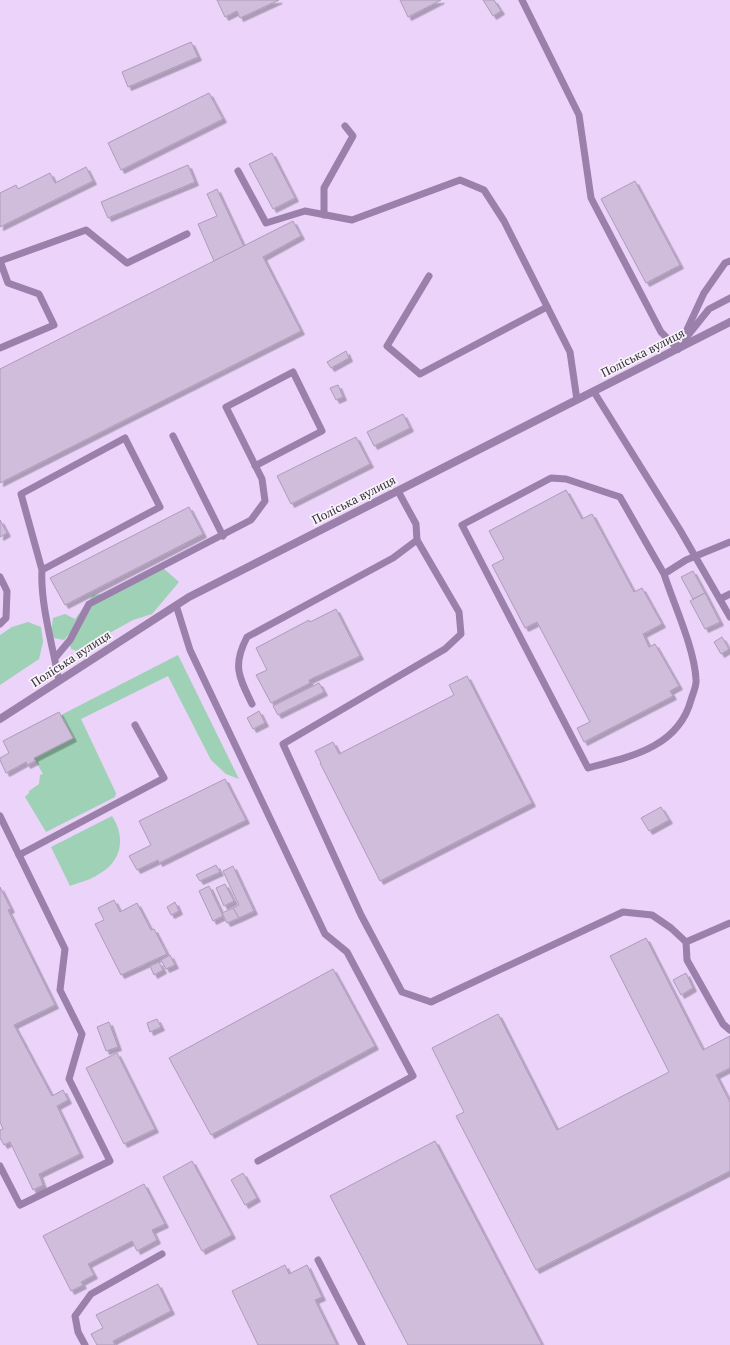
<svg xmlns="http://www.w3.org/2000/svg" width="730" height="1345" font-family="'PT Serif',serif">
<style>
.built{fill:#ebd3fa}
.green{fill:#9ed1b5}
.building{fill:#d0bddc;stroke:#ae9bb9;filter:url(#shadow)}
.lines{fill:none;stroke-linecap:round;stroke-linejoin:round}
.service{stroke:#9a80aa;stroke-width:7}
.minor{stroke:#9a80aa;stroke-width:8}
.labels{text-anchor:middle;stroke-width:3.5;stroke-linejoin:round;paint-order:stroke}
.street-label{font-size:12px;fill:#352d39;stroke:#f8f4fa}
</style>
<defs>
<filter id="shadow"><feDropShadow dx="3.5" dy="3.5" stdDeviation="0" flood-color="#0004"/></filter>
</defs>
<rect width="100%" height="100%" fill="#f1e1fb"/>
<!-- built -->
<rect class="built" x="0" y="0" width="730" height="1345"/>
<!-- green -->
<g class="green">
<path d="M163 568 179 582 152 614 133 620 77 651 71 649 70 645 73 629 64 640 54 638 51 633 53 618 65 614 75 619 93 595 121 591Z"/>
<path d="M28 622 41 627 43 642 39 659 0 685V635L12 627Z"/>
<path d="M178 655 239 779 226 774 211 760 168 676 81 719 116 793 115 797 46 832 25 797 29 793V791L39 784 40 775 43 774 34 758 73 738 61 715Z"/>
<path d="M112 816C126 838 122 861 99 874 91 880 80 882 70 886L51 847Z"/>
</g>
<!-- building -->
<g class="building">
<path d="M217 0H279L240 18 237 11 225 17Z"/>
<path d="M400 0H441L408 17Z"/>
<path d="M483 0H494L501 11 493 16Z"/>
<path d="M191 42 198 57 128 87 122 72Z"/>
<path d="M209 93 223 119 121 170 108 143Z"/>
<path d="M272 153 295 198 273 209 249 164Z"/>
<path d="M188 165 195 182 108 218 101 202Z"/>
<path d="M86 167 93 181 0 227V193L16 185 18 189 50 173 55 183Z"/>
<path d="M635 181 680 265 646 283 601 199Z"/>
<path d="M217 189 244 247 214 261 198 224 217 216 207 194Z"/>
<path d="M293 221 301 236 263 257 301 331 0 483V369Z"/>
<path d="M346 351 349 358 331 368 327 362Z"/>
<path d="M338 385 343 397 336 400 330 388Z"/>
<path d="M403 414 410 428 374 446 367 432Z"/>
<path d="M356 437 370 464 291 504 277 476Z"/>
<path d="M566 490 582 519 592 514 634 592 642 588 662 624 643 634 649 647 655 644 679 686 670 691 673 696 584 742 577 728 590 722 537 622 525 628 492 565 504 559 489 531Z"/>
<path d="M189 507 203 534 65 605 50 578Z"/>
<path d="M0 520 7 533 0 537Z"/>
<path d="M693 571 705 593 693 599 681 577Z"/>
<path d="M705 593 720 622 705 629 690 601Z"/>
<path d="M336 609 360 656 309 680 310 683 271 703 256 675 267 670 256 648 309 620 310 622Z"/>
<path d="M722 637 729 649 721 654 714 642Z"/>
<path d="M467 676 532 803 380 881 320 763H321L315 751 333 742 339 754 454 695 449 685Z"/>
<path d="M319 683 324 692 278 715 273 706Z"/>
<path d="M259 711 265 723 253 729 247 718Z"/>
<path d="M59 712 73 738 34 758 35 761 27 765 26 762 6 773 0 760V758L9 753 3 741Z"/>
<path d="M225 779 246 820 159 863 158 860 137 870 129 856 151 845 139 821Z"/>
<path d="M661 807 669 820 649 831 641 818Z"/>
<path d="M216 865 220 872 200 881 196 875Z"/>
<path d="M233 866 254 911 239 918 233 908 239 905 223 871Z"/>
<path d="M225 884 234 901 224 906 216 888Z"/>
<path d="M209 886 223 916 213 921 199 891Z"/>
<path d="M0 887 11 909 8 910 55 1005 14 1025 52 1096 63 1090 68 1100 57 1106 80 1154 39 1174 43 1185 33 1190 10 1142 4 1145 0 1138V1130L3 1129 0 1122Z"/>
<path d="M114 900 120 912 137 903 151 930 154 929 167 954 121 975 95 924 104 920 98 908Z"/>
<path d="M175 902 179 911 171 915 167 907Z"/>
<path d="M233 908 239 918 227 923 222 913Z"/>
<path d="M646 938 703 1050 730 1036V1068L716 1075 730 1102V1171L536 1270 456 1116 464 1112 432 1048 498 1014 557 1130 669 1072 610 956Z"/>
<path d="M170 955 175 965 166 969 161 960Z"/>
<path d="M159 962 163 970 154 975 150 966Z"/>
<path d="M333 969 375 1046 211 1135 169 1058Z"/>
<path d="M686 973 693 988 681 995 673 980Z"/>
<path d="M157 1019 161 1027 150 1032 147 1023Z"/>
<path d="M109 1022 118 1047 106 1051 97 1027Z"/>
<path d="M117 1053 155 1129 124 1144 86 1068Z"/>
<path d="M435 1141 542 1345H408L330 1196Z"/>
<path d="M192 1161 232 1235 202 1251 163 1177Z"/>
<path d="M243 1173 257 1198 245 1205 231 1180Z"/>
<path d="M144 1184 165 1224 152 1230 157 1240 137 1251 132 1241 88 1264 94 1275 81 1282 83 1285 71 1291 43 1236Z"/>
<path d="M285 1265 289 1274 307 1265 322 1297 315 1300 337 1345H258L232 1291Z"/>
<path d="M158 1284 171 1311 113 1341 115 1345H97L91 1334 103 1328 96 1315Z"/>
</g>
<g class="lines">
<!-- service -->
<g class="service">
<path d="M522 0 579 115 591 198 661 332 678 349"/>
<path d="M238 171 266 223 305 211 352 220 460 180 484 190 504 221 570 352 577 400"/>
<path d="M324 215V188L353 136 345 126"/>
<path d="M0 261 86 230 127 263 187 234"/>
<path d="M429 276 387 346 420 374 547 307"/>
<path d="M685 339 709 309 730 298"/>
<path d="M0 348 54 325 39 294 8 283 0 261"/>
<path d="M678 349 704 293 725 263 730 261"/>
<path d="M594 392 680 530 730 617"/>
<path d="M173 436 223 536"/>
<path d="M417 540 459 612 461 634 445 649 283 744 361 915 402 992 431 1002 623 912 652 915 671 928 686 942 687 960 723 1024 730 1030"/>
<path d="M42 570 21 494 125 438 160 507 42 570C40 603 53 647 59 681"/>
<path d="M664 574C674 605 694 647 696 679 697 685 693 693 691 700 678 748 629 757 588 768L462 525 551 478 566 479 620 497 664 574 686 560 730 542"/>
<path d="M0 577 7 591 6 618 0 624"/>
<path d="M720 599 730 594"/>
<path d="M176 605 190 650 325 934 347 952 413 1076 258 1161"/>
<path d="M55 658 70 640 89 604 251 520 265 501 262 479 226 407 293 372 322 431 255 466"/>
<path d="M252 704C239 677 232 666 247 637L393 558 417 540 416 524 398 491"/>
<path d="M0 816 65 949 60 990 82 1034 69 1079 110 1161 20 1205 0 1166"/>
<path d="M19 855 164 778 135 725"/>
<path d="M686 942 730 923"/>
<path d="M318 1260 362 1345"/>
<path d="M85 1345 78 1332 75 1316 91 1294 162 1254"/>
</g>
<!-- minor -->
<path class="minor" d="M0 719 189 597 730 322"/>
</g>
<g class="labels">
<!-- street labels -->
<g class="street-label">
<text transform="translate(643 353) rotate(-27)" y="4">Поліська вулиця</text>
<text transform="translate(354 500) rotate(-27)" y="4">Поліська вулиця</text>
<text transform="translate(71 659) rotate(-33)" y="4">Поліська вулиця</text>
</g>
</g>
</svg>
